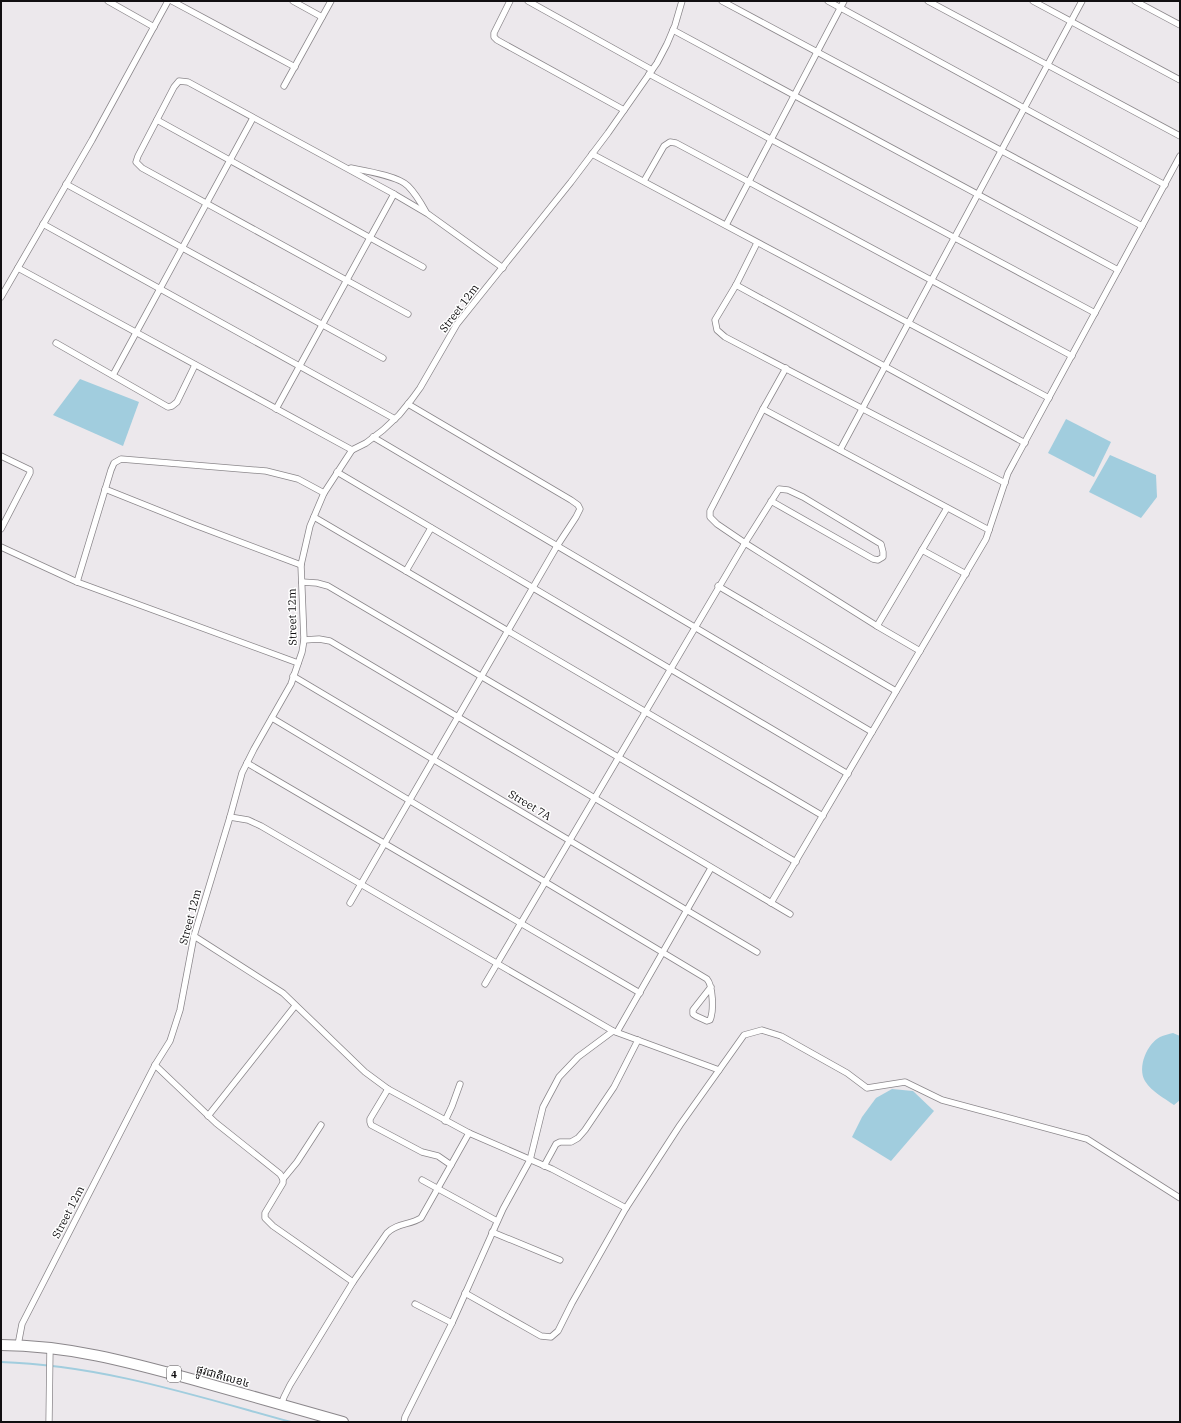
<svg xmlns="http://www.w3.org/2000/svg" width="1181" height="1423" font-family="'IBM Plex Serif','Noto Sans Khmer',serif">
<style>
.water{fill:#a1cdde}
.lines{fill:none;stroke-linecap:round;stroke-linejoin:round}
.stream{stroke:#a1cdde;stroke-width:2}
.street-casing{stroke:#8b878b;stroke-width:7}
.highway-casing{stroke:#8b878b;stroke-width:12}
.street{stroke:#fff;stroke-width:5.5}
.highway{stroke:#fff;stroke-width:10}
.labels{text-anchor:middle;stroke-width:3;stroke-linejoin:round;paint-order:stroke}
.shield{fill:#fff;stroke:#585758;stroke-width:1}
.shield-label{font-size:10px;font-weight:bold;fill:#110f11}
.street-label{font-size:11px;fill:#110f11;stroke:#fff}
</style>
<rect width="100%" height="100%" fill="#ece8ec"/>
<!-- water -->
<g class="water">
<path d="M80 379 139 402 123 446 53 415Z"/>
<path d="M1066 419 1111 442 1094 477 1048 453Z"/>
<path d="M1110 455 1156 475 1157 497 1141 518 1089 492Z"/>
<path d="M1173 1033 1180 1036V1100L1174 1105C1164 1098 1152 1092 1145 1081 1137 1067 1147 1044 1160 1037 1164 1035 1169 1034 1173 1033Z"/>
<path d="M892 1089 913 1091 934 1111 891 1161 852 1137 862 1117 876 1098Z"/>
</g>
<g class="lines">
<!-- stream -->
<path class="stream" d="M1 1362C101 1365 196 1396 291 1422"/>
<!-- street casing -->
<g class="street-casing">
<g id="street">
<path d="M108 1 154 27"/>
<path d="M172 1 295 67"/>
<path d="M293 1 322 17"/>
<path d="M510 1 494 33V37L497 40 624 110"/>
<path d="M528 1 652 70"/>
<path d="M722 1 1142 226"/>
<path d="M828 1 1165 185"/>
<path d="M928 1 1180 136"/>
<path d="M1033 1 1180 80"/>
<path d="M1135 1 1180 25"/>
<path d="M673 30 1118 270"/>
<path d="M649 74 1095 313"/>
<path d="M284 86 331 1"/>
<path d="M157 120 423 267"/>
<path d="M592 154 1049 398"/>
<path d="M351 168C366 171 398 176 408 186 415 193 421 203 426 212"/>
<path d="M644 181 664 146 670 142 676 143 749 182 1072 356"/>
<path d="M66 184 383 358"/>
<path d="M43 224 395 419"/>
<path d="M726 225 844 1"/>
<path d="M757 243 736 285 715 320 717 330 725 337 1005 483"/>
<path d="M18 268 352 450"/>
<path d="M736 285 1025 443"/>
<path d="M1 297 92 140 168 1"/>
<path d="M408 314 142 168 136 162 138 156 174 87 179 81 188 82 394 194 428 214 503 268"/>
<path d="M56 343 168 407 172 406 177 402 195 365"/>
<path d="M786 368 763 409 989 530"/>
<path d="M113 375 253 118"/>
<path d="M276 409 394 194"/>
<path d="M763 409 710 511V517L717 524 745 543 779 489 788 490 803 497 881 544 883 552V557L878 560 873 559 771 501"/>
<path d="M373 437 872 732"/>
<path d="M840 450 1082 1"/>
<path d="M1 456 30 470V473L1 529"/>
<path d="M337 472 848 774"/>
<path d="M105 489 195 525 301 565"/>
<path d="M314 517 823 816"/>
<path d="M1 547 77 582 298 663"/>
<path d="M922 550 966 574"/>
<path d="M406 571 431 528"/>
<path d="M77 582 111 470 114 463 121 459 266 471 298 479 324 493"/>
<path d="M302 582 317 583 328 586 796 862"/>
<path d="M718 586 896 691"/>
<path d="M877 626 947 508"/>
<path d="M304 640 319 639 330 641 790 914"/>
<path d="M293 676 757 952"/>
<path d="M272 718 707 979C713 986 714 1011 710 1020L707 1021 696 1016 693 1014V1010L711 987"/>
<path d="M247 763 640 993"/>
<path d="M230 817 248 820 261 826 613 1031"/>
<path d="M350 903 557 546 576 517 580 509 578 505 571 500 408 404"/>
<path d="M771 903 986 539 1008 473 1180 156"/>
<path d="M194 936 283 993 365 1072 388 1089 469 1133 552 1169 626 1208"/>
<path d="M485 984 745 543 877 626 920 651"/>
<path d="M617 1032 711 868"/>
<path d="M155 1065 216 1123 280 1174 283 1179"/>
<path d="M208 1116 295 1006"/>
<path d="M445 1121 452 1106 460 1084"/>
<path d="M321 1125 297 1162 283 1179V1183L265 1213V1218L273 1226 353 1282"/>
<path d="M451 1165 469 1133"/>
<path d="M544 1166 556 1144 560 1142H571L578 1138 585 1130 614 1087 638 1040"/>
<path d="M422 1180 497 1221"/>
<path d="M492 1232 560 1260"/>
<path d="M465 1293 541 1336 551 1337 558 1331 572 1303 626 1208 680 1125 744 1035 762 1030 781 1036 847 1073 867 1088 905 1082 942 1100 1087 1139 1180 1198"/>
<path d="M415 1304 452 1323"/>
<path d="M18 1345 22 1324 155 1065 170 1041 180 1010 194 936 230 817 242 773 254 749 291 684 302 652 304 640 301 565 310 526 324 493 352 450 366 443 383 430 399 415 412 399 420 388 457 324 571 182 608 133 657 63 667 44 675 25 682 1"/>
<path d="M281 1405 284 1397 290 1385 353 1282 387 1233C397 1223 410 1225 421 1218L451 1165 438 1156 422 1152 371 1125 370 1122V1119L388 1089"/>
<path d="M49 1422 50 1348"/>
<path d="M404 1422 405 1417 452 1323 503 1209 530 1160 543 1107 559 1077 578 1057 613 1031 719 1070"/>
</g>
</g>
<!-- highway casing -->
<g class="highway-casing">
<path id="highway" d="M1 1345C66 1345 129 1362 191 1379 242 1393 292 1408 343 1422"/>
</g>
<!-- street -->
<use href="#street" class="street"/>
<!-- highway -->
<use href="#highway" class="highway"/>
</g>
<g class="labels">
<!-- shield labels -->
<rect class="shield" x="167" y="1366" width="14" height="16" rx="3"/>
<g class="shield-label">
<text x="174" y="1378">4</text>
</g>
<!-- street labels -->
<g class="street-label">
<text transform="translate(459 308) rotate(-53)" y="4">Street 12m</text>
<text transform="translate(292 617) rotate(-91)" y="4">Street 12m</text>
<text transform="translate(530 805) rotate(31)" y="4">Street 7A</text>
<text transform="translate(190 917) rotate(-75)" y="4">Street 12m</text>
<text transform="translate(68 1212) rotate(-63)" y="4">Street 12m</text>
<text transform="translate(223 1376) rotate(16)" y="4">ផ្លូវជាតិលេខ៤</text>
</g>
</g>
<!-- border -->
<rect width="1181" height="1423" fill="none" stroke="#110f11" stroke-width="4"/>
</svg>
